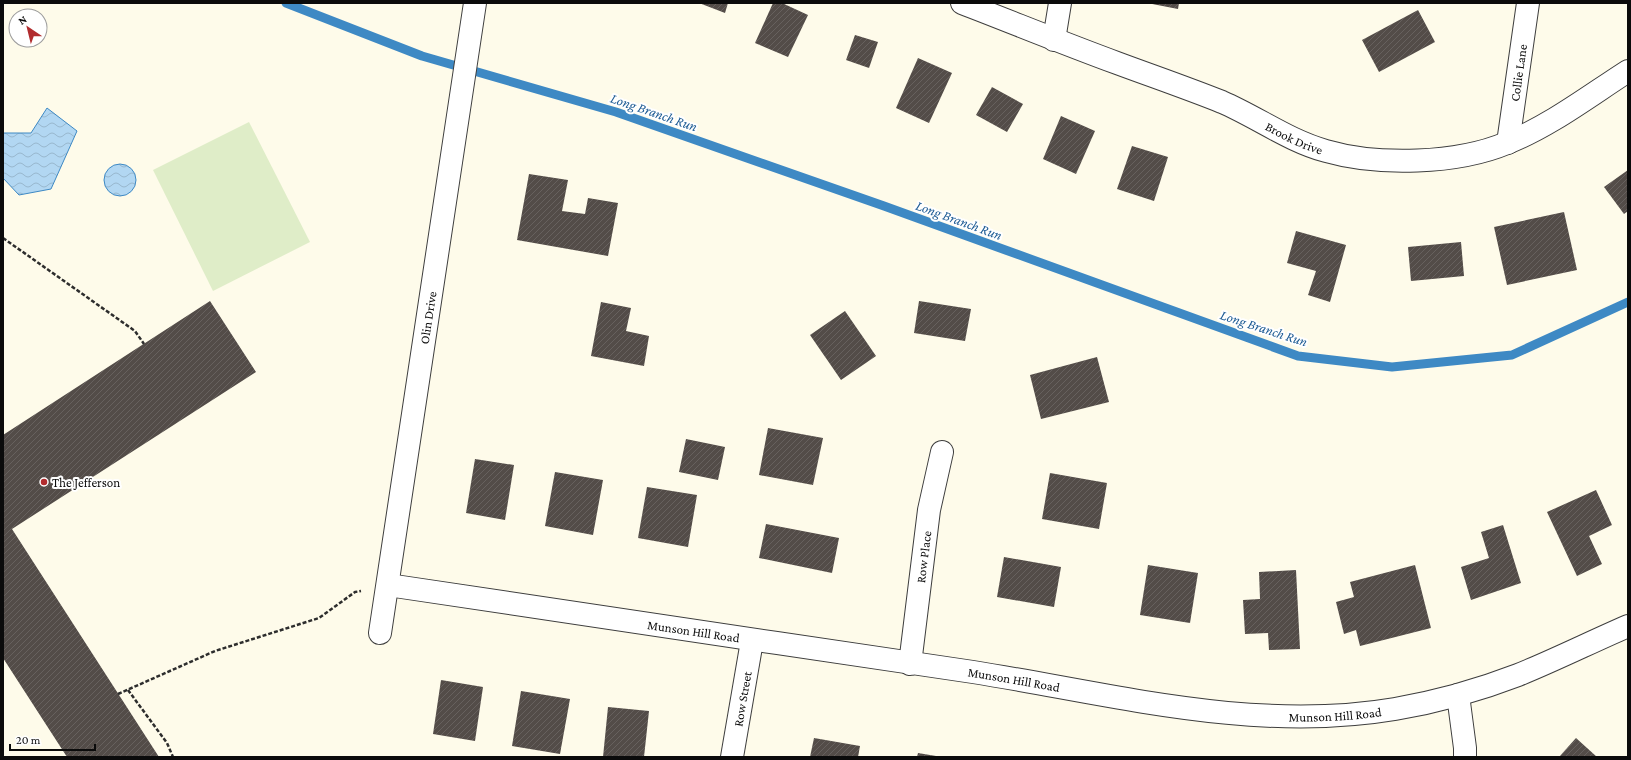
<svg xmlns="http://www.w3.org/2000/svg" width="1631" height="760" font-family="'Crimson Pro',serif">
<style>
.pitch{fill:#dfedc8}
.water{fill:url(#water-waves);stroke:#3e89c4}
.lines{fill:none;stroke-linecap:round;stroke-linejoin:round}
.stream{stroke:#3e89c4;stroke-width:9}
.building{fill:url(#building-hatch)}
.minor-casing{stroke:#3e3e3e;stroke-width:24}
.path{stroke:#2d2d2d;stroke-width:2.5;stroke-dasharray:4 2;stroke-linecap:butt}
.minor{stroke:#fff;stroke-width:22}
.poi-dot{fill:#b12c2e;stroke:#fff;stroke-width:1.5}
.labels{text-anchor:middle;stroke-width:4;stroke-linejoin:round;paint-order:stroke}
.street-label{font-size:13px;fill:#0b0b0b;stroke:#fff}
.poi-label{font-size:13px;fill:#0b0b0b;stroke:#fff;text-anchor:start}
.water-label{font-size:14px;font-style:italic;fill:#1d5b94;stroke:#fff}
</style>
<defs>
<pattern id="water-waves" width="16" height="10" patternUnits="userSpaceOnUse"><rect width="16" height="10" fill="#b2d7f2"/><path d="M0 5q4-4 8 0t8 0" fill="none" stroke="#98b7ce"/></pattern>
<pattern id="building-hatch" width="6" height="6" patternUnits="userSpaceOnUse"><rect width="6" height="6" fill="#534c48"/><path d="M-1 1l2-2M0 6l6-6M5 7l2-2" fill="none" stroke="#67615e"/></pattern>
</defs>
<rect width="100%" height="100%" fill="#fefbea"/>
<!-- pitch -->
<path class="pitch" d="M249 122 310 242 213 291 153 170Z"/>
<!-- water -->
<g class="water">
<path d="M47 108 77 131 51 189 19 195 3 178V133H31Z"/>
<circle cx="120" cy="180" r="16"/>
</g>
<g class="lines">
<!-- stream -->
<path class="stream" d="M286 3 422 56 616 112 884 206 1298 356 1392 367 1512 355 1628 302"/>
</g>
<!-- building -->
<g class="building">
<path d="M699 3H728L725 13Z"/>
<path d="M773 3H782L808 15 788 57 755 43Z"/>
<path d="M1147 3H1179L1178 9Z"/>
<path d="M1418 10 1435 42 1379 72 1362 40Z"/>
<path d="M855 35 878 42 869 68 846 60Z"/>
<path d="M918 58 952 73 929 123 896 108Z"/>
<path d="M992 87 1023 104 1007 132 976 115Z"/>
<path d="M1061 116 1095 131 1076 174 1043 159Z"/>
<path d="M1132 146 1168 157 1154 201 1117 189Z"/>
<path d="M1628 170V211L1624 214 1604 187Z"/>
<path d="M529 174 568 180 562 211 585 214 588 198 618 203 608 256 517 240Z"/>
<path d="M1564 212 1577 270 1507 285 1494 227Z"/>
<path d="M1296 231 1346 245 1330 302 1308 295 1316 271 1287 263Z"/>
<path d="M1461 242 1464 276 1411 281 1408 247Z"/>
<path d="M210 301 256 372 12 529 159 757H67L3 658V435Z"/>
<path d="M919 301 971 309 965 341 914 333Z"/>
<path d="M601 302 631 308 626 331 649 336 644 366 591 356Z"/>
<path d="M845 311 876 356 841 380 810 335Z"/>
<path d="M1097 357 1109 402 1041 419 1030 375Z"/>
<path d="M768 428 823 438 813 485 759 475Z"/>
<path d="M686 439 725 447 718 480 679 472Z"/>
<path d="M475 459 514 465 505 520 466 513Z"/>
<path d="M555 472 603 480 593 535 545 526Z"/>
<path d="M1050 473 1107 483 1099 529 1042 519Z"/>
<path d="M647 487 697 495 688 547 638 538Z"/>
<path d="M1596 490 1612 525 1589 536 1602 564 1577 576 1547 512Z"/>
<path d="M766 524 839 538 832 573 759 558Z"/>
<path d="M1503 525 1521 583 1471 600 1461 567 1489 558 1481 532Z"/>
<path d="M1004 557 1061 567 1054 607 997 597Z"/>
<path d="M1148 565 1198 573 1190 623 1140 615Z"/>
<path d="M1415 565 1431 628 1360 646 1356 630 1344 634 1336 602 1354 597 1350 582Z"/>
<path d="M1296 570 1300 649 1269 650 1268 633 1245 634 1243 600 1260 599 1259 572Z"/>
<path d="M441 680 483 687 475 741 433 734Z"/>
<path d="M521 691 570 699 560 754 512 746Z"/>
<path d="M608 707 649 711 644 757H603Z"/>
<path d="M814 738 860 746 858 757H810Z"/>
<path d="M1576 738 1597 757H1559Z"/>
<path d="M918 753 936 756V757H917Z"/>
</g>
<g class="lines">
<!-- minor casing -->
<g class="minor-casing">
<g id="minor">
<path id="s1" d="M962 3C1014 23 1065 44 1117 63 1152 76 1187 88 1222 102 1257 117 1289 141 1326 151 1378 166 1457 164 1507 143 1550 126 1589 96 1628 71"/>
<path d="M1054 40 1060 3"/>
<path id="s2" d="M1508 143 1528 3"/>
<path id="s3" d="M388 585C583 615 778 643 973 672 1112 694 1254 733 1395 709 1436 702 1479 690 1518 675 1555 660 1591 642 1628 626"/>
<path id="s4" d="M380 633 475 3"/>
<path id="s5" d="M910 664 929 510 942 452"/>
<path d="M1458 695 1465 748V757"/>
<path id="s6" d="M732 757 752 641"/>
</g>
</g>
<!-- path -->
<g class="path">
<path d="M3 238 135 331 144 344"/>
<path d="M128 690 167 743 173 757"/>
<path d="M118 694 215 651 319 618 355 592 361 591"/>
</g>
<!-- minor -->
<use href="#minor" class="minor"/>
</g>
<!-- markers -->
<circle class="poi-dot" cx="44" cy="482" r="4"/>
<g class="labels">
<!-- street labels -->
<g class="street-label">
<text dy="5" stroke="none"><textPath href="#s2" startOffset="71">Collie Lane</textPath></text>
<text dy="5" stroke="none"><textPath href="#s1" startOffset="359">Brook Drive</textPath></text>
<text dy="5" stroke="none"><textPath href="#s4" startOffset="319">Olin Drive</textPath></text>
<text dy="5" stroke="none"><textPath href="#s5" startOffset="108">Row Place</textPath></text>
<text dy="5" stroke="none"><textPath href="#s3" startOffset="309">Munson Hill Road</textPath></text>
<text dy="5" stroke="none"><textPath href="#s3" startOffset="633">Munson Hill Road</textPath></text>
<text dy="5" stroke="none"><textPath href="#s6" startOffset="59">Row Street</textPath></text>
<text dy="5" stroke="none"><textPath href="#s3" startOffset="957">Munson Hill Road</textPath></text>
</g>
<!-- poi labels -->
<g class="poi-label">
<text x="52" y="487">The Jefferson</text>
</g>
<!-- water labels -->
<g class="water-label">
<text transform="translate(654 112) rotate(19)" y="5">Long Branch Run</text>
<text transform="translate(959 220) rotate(20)" y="5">Long Branch Run</text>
<text transform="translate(1264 328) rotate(18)" y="5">Long Branch Run</text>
</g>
</g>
<!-- border -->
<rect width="1631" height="760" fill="none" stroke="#0b0b0b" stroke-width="8"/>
<!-- north arrow -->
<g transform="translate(28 28) rotate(325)"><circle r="19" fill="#ffffff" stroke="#9d9d9d"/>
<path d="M0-3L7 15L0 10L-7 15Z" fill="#b12c2e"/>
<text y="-6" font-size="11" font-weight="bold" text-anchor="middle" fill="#0b0b0b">N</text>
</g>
<!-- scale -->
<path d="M10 744v6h85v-6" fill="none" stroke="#0b0b0b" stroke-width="2"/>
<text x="16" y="744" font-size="12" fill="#0b0b0b" stroke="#ffffff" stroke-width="3" paint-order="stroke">20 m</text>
</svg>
